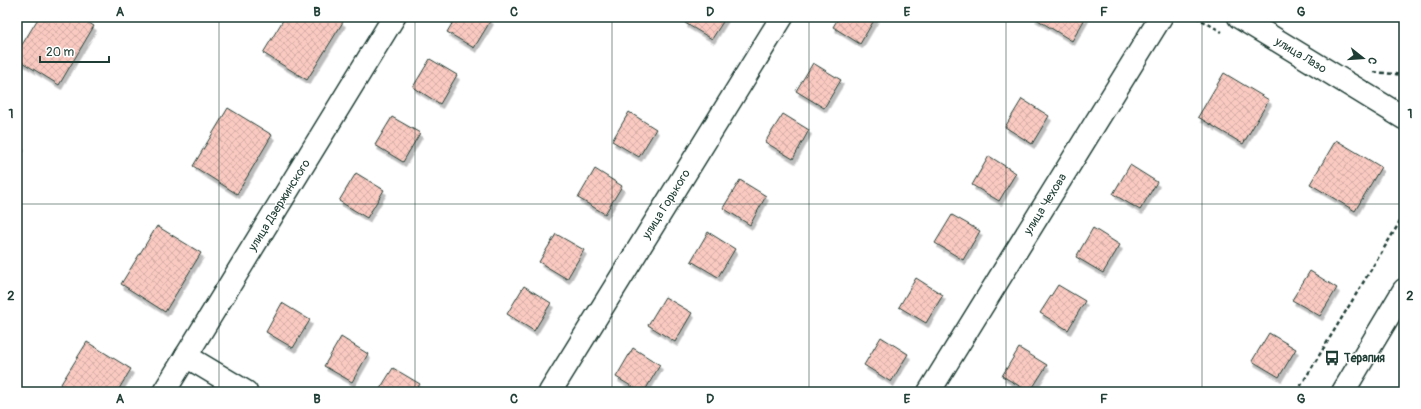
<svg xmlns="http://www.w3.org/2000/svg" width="1421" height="409" font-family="Pangolin,sans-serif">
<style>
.building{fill:url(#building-cross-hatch);stroke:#1f3d34;filter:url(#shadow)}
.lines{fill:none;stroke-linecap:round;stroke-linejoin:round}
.minor-casing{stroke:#1f3d34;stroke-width:25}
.path{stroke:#1f3d34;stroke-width:2.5;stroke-dasharray:4 3;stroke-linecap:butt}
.minor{stroke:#fff;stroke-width:22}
.grid{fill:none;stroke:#1f3d34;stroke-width:1;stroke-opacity:0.55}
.labels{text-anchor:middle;stroke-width:3;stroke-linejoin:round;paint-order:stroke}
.street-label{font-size:12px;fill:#1f3d34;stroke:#fff}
.poi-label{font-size:12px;font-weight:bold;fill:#1f3d34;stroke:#fff;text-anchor:start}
.neatline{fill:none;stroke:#1f3d34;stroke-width:1.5}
.grid-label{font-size:13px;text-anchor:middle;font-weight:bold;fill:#1f3d34}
</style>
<defs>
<pattern id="building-cross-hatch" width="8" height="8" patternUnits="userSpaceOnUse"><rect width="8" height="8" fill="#facac1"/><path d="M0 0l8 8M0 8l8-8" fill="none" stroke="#d6aea6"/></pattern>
<filter id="shadow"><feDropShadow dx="2.5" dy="4.5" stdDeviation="0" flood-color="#0004"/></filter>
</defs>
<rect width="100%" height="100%" fill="#fff"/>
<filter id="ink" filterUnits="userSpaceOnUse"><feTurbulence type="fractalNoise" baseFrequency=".025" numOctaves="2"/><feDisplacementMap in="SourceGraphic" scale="8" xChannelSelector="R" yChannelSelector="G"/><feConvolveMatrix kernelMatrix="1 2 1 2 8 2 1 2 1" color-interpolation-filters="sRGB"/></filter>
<g filter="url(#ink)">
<!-- building -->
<g class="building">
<path d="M39 17H79L94 26 59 85 17 59V53Z"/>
<path d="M285 17H335L343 22 307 80 263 53Z"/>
<path d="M456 17H486L491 20 474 48 447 32Z"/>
<path d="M688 17H726L712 39 685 23Z"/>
<path d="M839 17H876L860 44 833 27Z"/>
<path d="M1033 17H1086L1072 41Z"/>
<path d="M430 59 457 75 440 104 413 87Z"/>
<path d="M813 63 841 80 824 108 796 91Z"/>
<path d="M1224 73 1269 100 1243 144 1198 117Z"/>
<path d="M1022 99 1049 116 1032 144 1005 127Z"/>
<path d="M228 108 272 135 237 194 193 166Z"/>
<path d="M629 112 656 129 639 157 612 141Z"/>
<path d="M783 114 809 130 793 159 765 142Z"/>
<path d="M392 117 420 133 403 162 375 145Z"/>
<path d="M1336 140 1381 167 1355 211 1310 184Z"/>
<path d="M17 143 22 146 17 154Z"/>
<path d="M989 156 1016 173 999 201 972 185Z"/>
<path d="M1130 165 1157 182 1140 210 1113 194Z"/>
<path d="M595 169 622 186 605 214 578 198Z"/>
<path d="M356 173 384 190 367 218 339 201Z"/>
<path d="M740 180 766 196 750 225 723 208Z"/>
<path d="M952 215 980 231 963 260 935 243Z"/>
<path d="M157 226 201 253 165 312 121 284Z"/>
<path d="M1093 228 1120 245 1103 273 1076 257Z"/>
<path d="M708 232 735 249 718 277 691 261Z"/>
<path d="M556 234 584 250 567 279 539 262Z"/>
<path d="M1310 271 1337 288 1320 316 1292 300Z"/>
<path d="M916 278 943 295 926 323 899 307Z"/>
<path d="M1058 285 1085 301 1068 330 1040 313Z"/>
<path d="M524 286 551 303 534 331 507 314Z"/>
<path d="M665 297 692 313 675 342 648 325Z"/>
<path d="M282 303 310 320 293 348 266 332Z"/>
<path d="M1269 333 1296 349 1279 377 1252 361Z"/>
<path d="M341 337 368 354 352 382 324 366Z"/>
<path d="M881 337 908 354 891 382 864 365Z"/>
<path d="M87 342 131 369 117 392H56Z"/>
<path d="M633 348 660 365 644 392H641L616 377Z"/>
<path d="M1019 348 1047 365 1030 392 1002 376Z"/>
<path d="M393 368 420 384 415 392H378Z"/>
</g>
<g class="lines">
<!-- minor casing -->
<g class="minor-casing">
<g id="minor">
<path d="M1239 17 1404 118"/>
<path d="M186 356 246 392"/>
<path d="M164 392 394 17"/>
<path d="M550 392 782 17"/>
<path d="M929 392 1161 17"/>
<path d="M1343 392 1404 290"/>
</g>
</g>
<!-- path -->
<g class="path">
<path d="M1196 17 1222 32"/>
<path d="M1374 72 1404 75"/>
<path d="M1297 392 1404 215"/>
</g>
<!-- minor -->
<use href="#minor" class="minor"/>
</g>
</g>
<!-- grid -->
<path class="grid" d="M219 17V392M415 17V392M612 17V392M809 17V392M1006 17V392M1202 17V392M17 204H1404"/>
<!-- icons -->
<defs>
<g id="bus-bare" transform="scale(1.2)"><path d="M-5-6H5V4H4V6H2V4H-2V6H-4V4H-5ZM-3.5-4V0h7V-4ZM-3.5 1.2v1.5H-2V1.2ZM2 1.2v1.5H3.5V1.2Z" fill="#1f3d34" stroke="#fff" stroke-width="2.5" paint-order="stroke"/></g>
</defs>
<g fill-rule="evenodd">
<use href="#bus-bare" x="1332" y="358"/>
</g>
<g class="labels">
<!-- street labels -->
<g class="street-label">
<text transform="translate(1301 55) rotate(31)" y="4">улица Лазо</text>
<text transform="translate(666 204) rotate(-58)" y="4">улица Горького</text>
<text transform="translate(1045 204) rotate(-58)" y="4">улица Чехова</text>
<text transform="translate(279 205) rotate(-58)" y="4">улица Дзержинского</text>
</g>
<!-- poi labels -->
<g class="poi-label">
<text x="1344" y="362">Терапия</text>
</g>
</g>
<!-- margin -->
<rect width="1421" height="409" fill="none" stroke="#fff" stroke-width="44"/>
<!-- north arrow -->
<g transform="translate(1363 58) rotate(107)" stroke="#ffffff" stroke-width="3" paint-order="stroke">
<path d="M0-3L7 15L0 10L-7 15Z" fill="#1f3d34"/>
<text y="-6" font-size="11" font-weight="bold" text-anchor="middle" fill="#1f3d34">С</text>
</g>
<!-- scale -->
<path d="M40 56v6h69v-6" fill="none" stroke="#1f3d34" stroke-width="2"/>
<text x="46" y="56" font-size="12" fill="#1f3d34" stroke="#ffffff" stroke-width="3" paint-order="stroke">20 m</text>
<rect x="22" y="22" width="1377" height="365" class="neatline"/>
<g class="grid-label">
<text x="120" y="16">A</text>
<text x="317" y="16">B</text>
<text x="514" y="16">C</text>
<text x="710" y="16">D</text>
<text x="907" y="16">E</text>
<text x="1104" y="16">F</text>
<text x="1301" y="16">G</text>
<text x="11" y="118">1</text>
<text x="1410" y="118">1</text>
<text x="11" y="300">2</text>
<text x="1410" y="300">2</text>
<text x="120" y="403">A</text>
<text x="317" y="403">B</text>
<text x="514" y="403">C</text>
<text x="710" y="403">D</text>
<text x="907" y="403">E</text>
<text x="1104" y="403">F</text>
<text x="1301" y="403">G</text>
</g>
</svg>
